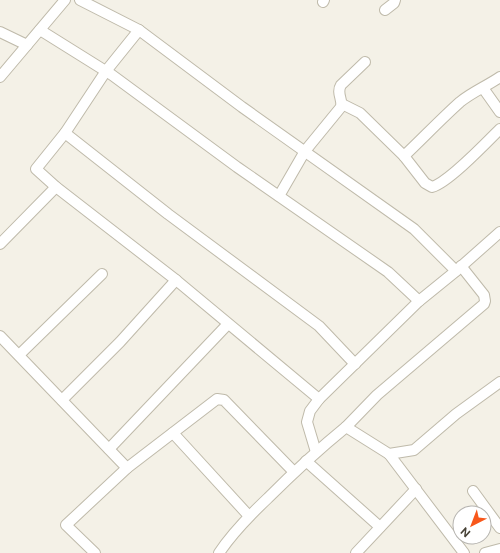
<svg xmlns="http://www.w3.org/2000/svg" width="500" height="553" font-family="'Public Sans',sans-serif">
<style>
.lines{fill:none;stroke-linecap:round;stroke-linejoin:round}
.street-casing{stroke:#bfbaaa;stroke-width:12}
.street{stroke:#fff;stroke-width:10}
</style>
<rect width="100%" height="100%" fill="#f4f1e7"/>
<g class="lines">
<!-- street casing -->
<g class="street-casing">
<g id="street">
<path d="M80 0 139 30 242 107 414 229 456 271"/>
<path d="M323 2 324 0"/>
<path d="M385 10 394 3 395 0"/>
<path d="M40 30 112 75 237 167 388 272 419 301"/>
<path d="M139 30 106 71 65 133 36 169 56 187 176 280 319 399"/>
<path d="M0 32 27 45"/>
<path d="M0 77 65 0"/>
<path d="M483 88 500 112"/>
<path d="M342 104 360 113 404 156 425 183 432 187C448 183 487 142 500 129"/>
<path d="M65 133 168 214 319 326 355 364"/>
<path d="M404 156C423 138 441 119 460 102 472 92 487 86 500 77"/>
<path d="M279 196 305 151 341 107C343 99 336 93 341 85L365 62"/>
<path d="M0 244 56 187"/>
<path d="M0 336 127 468 66 525 95 553"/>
<path d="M19 355 102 274"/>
<path d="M62 400 120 342 176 280"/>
<path d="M346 427 377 395 484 304 485 301 484 295 461 266"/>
<path d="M173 433 249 516"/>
<path d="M109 449 228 324"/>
<path d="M316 452 307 422 310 411 319 399 419 301 456 271 500 232"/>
<path d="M389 454 464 553"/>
<path d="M306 461 380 527"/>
<path d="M127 468 217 399 224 400 294 472"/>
<path d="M473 491 500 528"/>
<path d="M219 553C233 532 250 515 268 498 293 473 319 449 346 427L389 454 414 450 456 414 500 382"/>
<path d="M356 553 416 489"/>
<path d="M485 553 500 549"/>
</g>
</g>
<!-- street -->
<use href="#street" class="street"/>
</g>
<!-- north arrow -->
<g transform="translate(472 525) rotate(222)"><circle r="19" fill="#ffffff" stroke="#b5b3af"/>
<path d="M0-3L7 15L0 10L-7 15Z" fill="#f8571a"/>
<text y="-6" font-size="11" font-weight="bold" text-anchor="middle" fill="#474236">N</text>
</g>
</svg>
